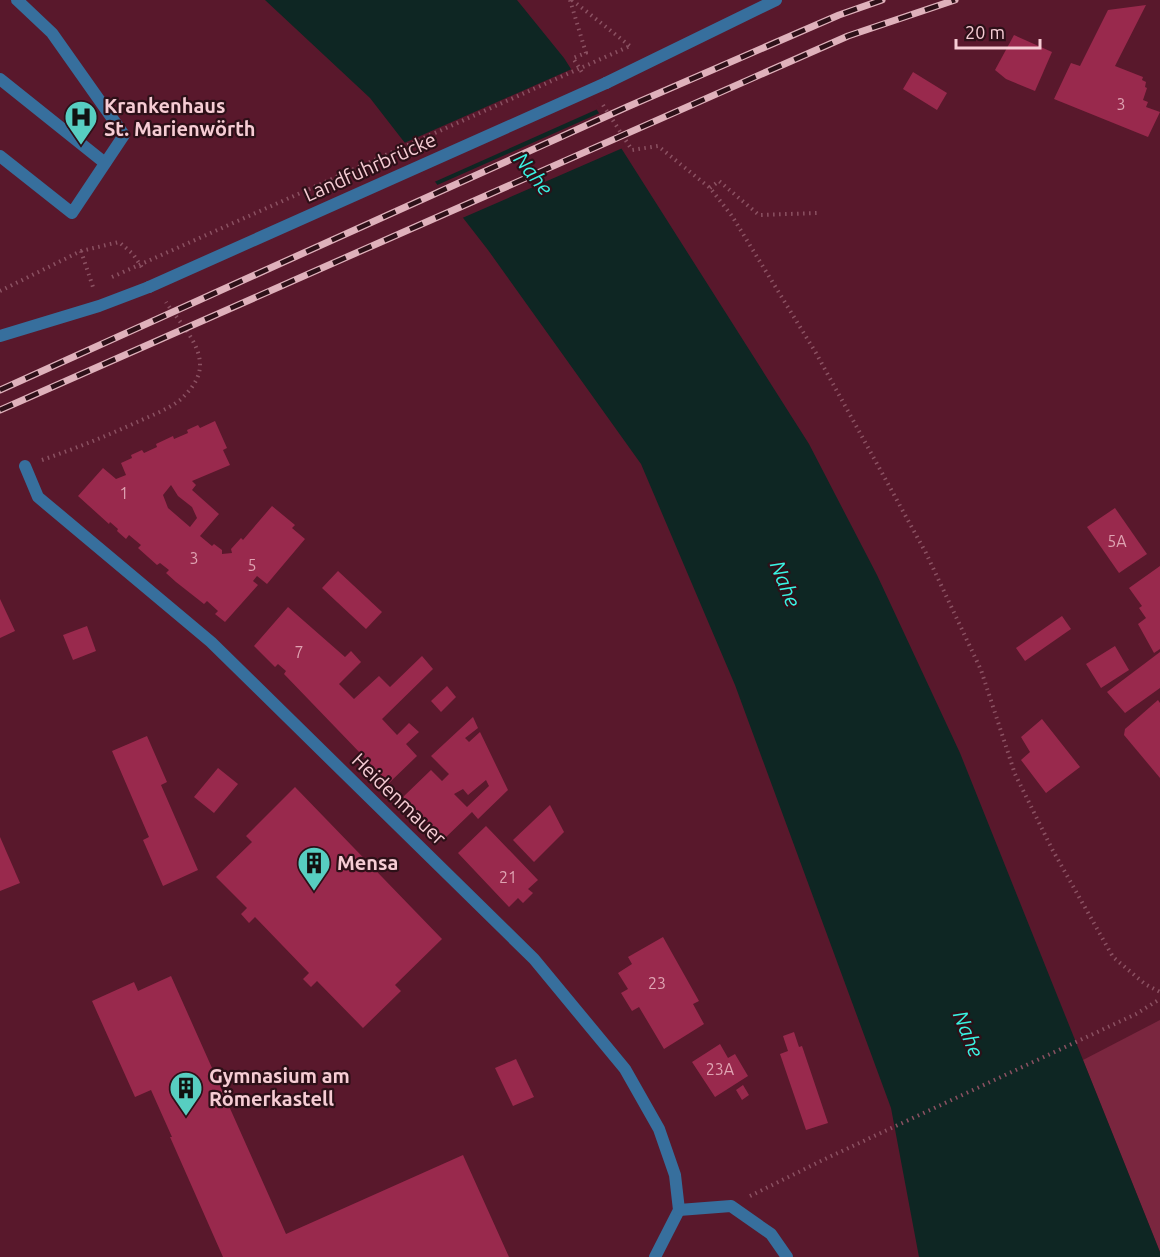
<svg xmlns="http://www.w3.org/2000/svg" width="1160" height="1257" font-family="Ubuntu,sans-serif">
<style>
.green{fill:#7a263f}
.water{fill:#0e2623}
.pier{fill:#59182c}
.building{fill:#99294d;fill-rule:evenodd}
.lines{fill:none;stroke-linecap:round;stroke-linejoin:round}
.path{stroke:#8b5162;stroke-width:4;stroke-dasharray:1.5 4.5;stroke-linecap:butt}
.service{stroke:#376f9d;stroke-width:12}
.minor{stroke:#376f9d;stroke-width:12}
.tertiary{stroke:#376f9d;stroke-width:12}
.rail-casing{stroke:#dfb1bb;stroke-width:7}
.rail{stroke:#2d1018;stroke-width:4.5;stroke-dasharray:14;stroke-linecap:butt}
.path-bridge{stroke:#8b5162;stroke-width:4;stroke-dasharray:1.5 4.5;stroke-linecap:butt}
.tertiary-bridge{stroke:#376f9d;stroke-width:12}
.labels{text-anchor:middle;stroke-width:4.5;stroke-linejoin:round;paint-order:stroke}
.number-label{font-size:16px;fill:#dfa3b2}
.poi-label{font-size:20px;font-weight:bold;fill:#f6ccd4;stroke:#2d1018;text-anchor:start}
.street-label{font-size:20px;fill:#f6ccd4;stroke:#2d1018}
.water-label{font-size:21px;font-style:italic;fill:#39f2e2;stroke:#2d1018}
</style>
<rect width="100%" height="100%" fill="#59182c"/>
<!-- green -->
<path class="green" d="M1160 1020V1252L1083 1060Z"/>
<!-- water -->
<path class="water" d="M265 0H517L564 58 809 444 877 575 960 753 1160 1252V1257H919L891 1108 735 685 641 464 488 250 370 98Z"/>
<!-- pier -->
<g class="pier">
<path d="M574 68 600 108 432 183 402 144Z"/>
<path d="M602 112 625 147 460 219 435 186Z"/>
</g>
<!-- building -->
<g class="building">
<path d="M1146 5 1115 66 1143 77 1142 80 1146 82 1145 87 1147 88 1143 100 1148 102 1146 107 1160 112 1148 137 1054 99 1071 63 1080 66 1108 10Z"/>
<path d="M1014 35 1052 52 1035 91 1006 79 995 70Z"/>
<path d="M913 72 947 93 937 110 903 89Z"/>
<path d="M215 421 227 448 223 450 230 465 192 481 196 485 192 490 219 514 200 536 212 546 214 544 222 550V554L232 553 231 549 241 538 243 540 272 506 295 525 292 528 305 539 267 584 257 576 253 581 258 585 225 622 215 614 218 611 207 601 204 604 176 582 166 573 169 570 160 563 157 565 138 548 141 545 129 535 126 539 117 531 118 529 110 522 109 524 78 496 103 468 116 479 126 475 121 463 132 458 131 455 142 450 144 453 157 447 156 444 173 436 174 439 188 433 187 430 198 425 200 428ZM171 485 178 496 192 507 197 518 190 527 168 508 163 495Z"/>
<path d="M1115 508 1147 554 1119 573 1087 527Z"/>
<path d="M1160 566V649L1154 653 1138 624 1146 618 1139 608 1142 606 1129 588Z"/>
<path d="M338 571 382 612 366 629 322 588Z"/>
<path d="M0 599 15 631 0 638Z"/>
<path d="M288 607 345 657 351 651 361 662 339 684 354 699 379 676 390 687 422 656 433 669 382 719 397 735 409 723 419 732 406 744 417 756 389 783 284 674 286 671 278 664 275 667 254 646Z"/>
<path d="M1062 616 1071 629 1025 661 1016 648Z"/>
<path d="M87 626 96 651 73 660 63 635Z"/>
<path d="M1115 646 1129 670 1101 688 1086 664Z"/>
<path d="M1160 652V688L1125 713 1107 692Z"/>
<path d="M447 686 456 697 441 712 431 701Z"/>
<path d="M1158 700 1160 703V778L1124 735 1125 729Z"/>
<path d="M473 717 478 728 465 738 469 742 480 732 508 790 478 819 472 812 444 839 403 797 431 770 442 781 449 774 431 756ZM486 780 489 786 467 807 454 794 463 789 468 795Z"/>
<path d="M1042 719 1080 767 1046 793 1021 760 1030 752 1021 737Z"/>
<path d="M147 736 167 782 161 785 198 870 163 886 143 840 149 837 112 751Z"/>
<path d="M218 768 238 784 214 813 194 797Z"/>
<path d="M295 787 442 939 395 985 401 991 363 1028 317 981 311 987 303 979 309 973 255 917 249 923 241 914 247 908 216 877 252 842 246 836Z"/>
<path d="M550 805 564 832 534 862 513 840Z"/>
<path d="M486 826 538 880 528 889 533 893 523 903 518 898 509 907 458 853Z"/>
<path d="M0 837 20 883 0 891Z"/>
<path d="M663 937 699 1001 693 1004 704 1024 664 1049 639 1007 632 1011 621 993 628 989 618 973 632 964 628 957Z"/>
<path d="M171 976 286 1234 463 1155 509 1257H223L170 1137H172L151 1090 135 1097 92 1001 134 982 138 991Z"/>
<path d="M794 1032 799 1047 802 1046 828 1123 806 1130 780 1054 788 1051 783 1036Z"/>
<path d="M720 1044 728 1058 735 1054 748 1076 715 1097 692 1062Z"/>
<path d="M516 1059 534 1097 513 1106 495 1068Z"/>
<path d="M743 1085 749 1095 742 1100 736 1090Z"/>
</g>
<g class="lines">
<!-- path -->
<g class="path">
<path d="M570 0 586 53 573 58 583 74"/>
<path d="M572 0 630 46 633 44"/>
<path d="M603 105 632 150 658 146 710 188 732 216 816 353 926 553 981 670 1015 774 1052 849 1113 957 1145 984 1160 992"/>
<path d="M710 188 719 181 759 215 818 213"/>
<path d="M81 251 93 287"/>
<path d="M112 277 139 265"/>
<path d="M0 291 81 251 119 242 133 254 143 269"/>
<path d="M42 460C74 449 104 437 135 423 150 416 167 410 180 400 190 391 200 379 200 365 200 342 178 321 166 302"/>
<path d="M750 1196 825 1159 1136 1014 1160 999"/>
</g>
<!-- service -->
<g class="service">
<path d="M0 79 105 163"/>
<path d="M0 156 72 213 124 135 52 33 17 0"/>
</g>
<!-- minor -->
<g class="minor">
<path d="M25 466 38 497 211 642 534 959 625 1069 659 1129 675 1175 679 1210 655 1257"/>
<path d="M679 1210 731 1206 771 1234 787 1257"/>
</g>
<!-- tertiary -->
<g class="tertiary">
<path d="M606 83 776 0"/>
<path d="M0 336 99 306 149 287"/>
</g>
<!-- rail casing -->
<g class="rail-casing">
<g id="rail">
<path d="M0 390 627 107 839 15 882 0"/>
<path d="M0 410 848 36 955 0"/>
</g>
</g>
<!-- rail -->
<use href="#rail" class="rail"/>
<!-- path-bridge -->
<path class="path-bridge" d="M139 265 630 46"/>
<!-- tertiary-bridge -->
<path class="tertiary-bridge" d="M149 287 606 83"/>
</g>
<!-- icons -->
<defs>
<g id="hospital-pin" transform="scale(1.725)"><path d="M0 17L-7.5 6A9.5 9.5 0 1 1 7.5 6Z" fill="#57cec1" stroke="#2d1018"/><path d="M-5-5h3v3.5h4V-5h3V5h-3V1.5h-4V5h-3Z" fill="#111"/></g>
<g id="building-pin" transform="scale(1.725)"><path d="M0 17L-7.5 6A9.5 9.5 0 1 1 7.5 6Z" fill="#57cec1" stroke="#2d1018"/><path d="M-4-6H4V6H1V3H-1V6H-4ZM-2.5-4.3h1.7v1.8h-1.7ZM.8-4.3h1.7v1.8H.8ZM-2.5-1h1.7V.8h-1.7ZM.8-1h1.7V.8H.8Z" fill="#111"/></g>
</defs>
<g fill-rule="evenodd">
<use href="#hospital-pin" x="81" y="117"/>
<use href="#building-pin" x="314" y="863"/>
<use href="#building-pin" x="186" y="1088"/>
</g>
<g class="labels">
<!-- number labels -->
<g class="number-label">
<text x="1121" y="110">3</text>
<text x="124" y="499">1</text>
<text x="1117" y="547">5A</text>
<text x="194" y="564">3</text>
<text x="252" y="571">5</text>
<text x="299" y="658">7</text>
<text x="508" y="883">21</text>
<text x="657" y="989">23</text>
<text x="720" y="1075">23A</text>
</g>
<!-- poi labels -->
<g class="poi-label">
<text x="104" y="113">Krankenhaus<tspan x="104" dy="23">St. Marienwörth</tspan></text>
<text x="337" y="870">Mensa</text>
<text x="209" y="1083">Gymnasium am<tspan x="209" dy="23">Römerkastell</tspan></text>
</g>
<!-- street labels -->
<g class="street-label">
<text transform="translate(370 167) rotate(-24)" y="7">Landfuhrbrücke</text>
<text transform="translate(399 799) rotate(44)" y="7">Heidenmauer</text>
</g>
<!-- water labels -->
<g class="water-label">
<text transform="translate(533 174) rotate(51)" y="7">Nahe</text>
<text transform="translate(785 584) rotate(68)" y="7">Nahe</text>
<text transform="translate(968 1034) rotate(68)" y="7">Nahe</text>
</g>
</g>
<!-- scale -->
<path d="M956 39v9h84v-9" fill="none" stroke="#f6ccd4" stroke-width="3"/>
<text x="965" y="39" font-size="18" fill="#f6ccd4" stroke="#2d1018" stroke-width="4.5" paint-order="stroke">20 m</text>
</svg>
